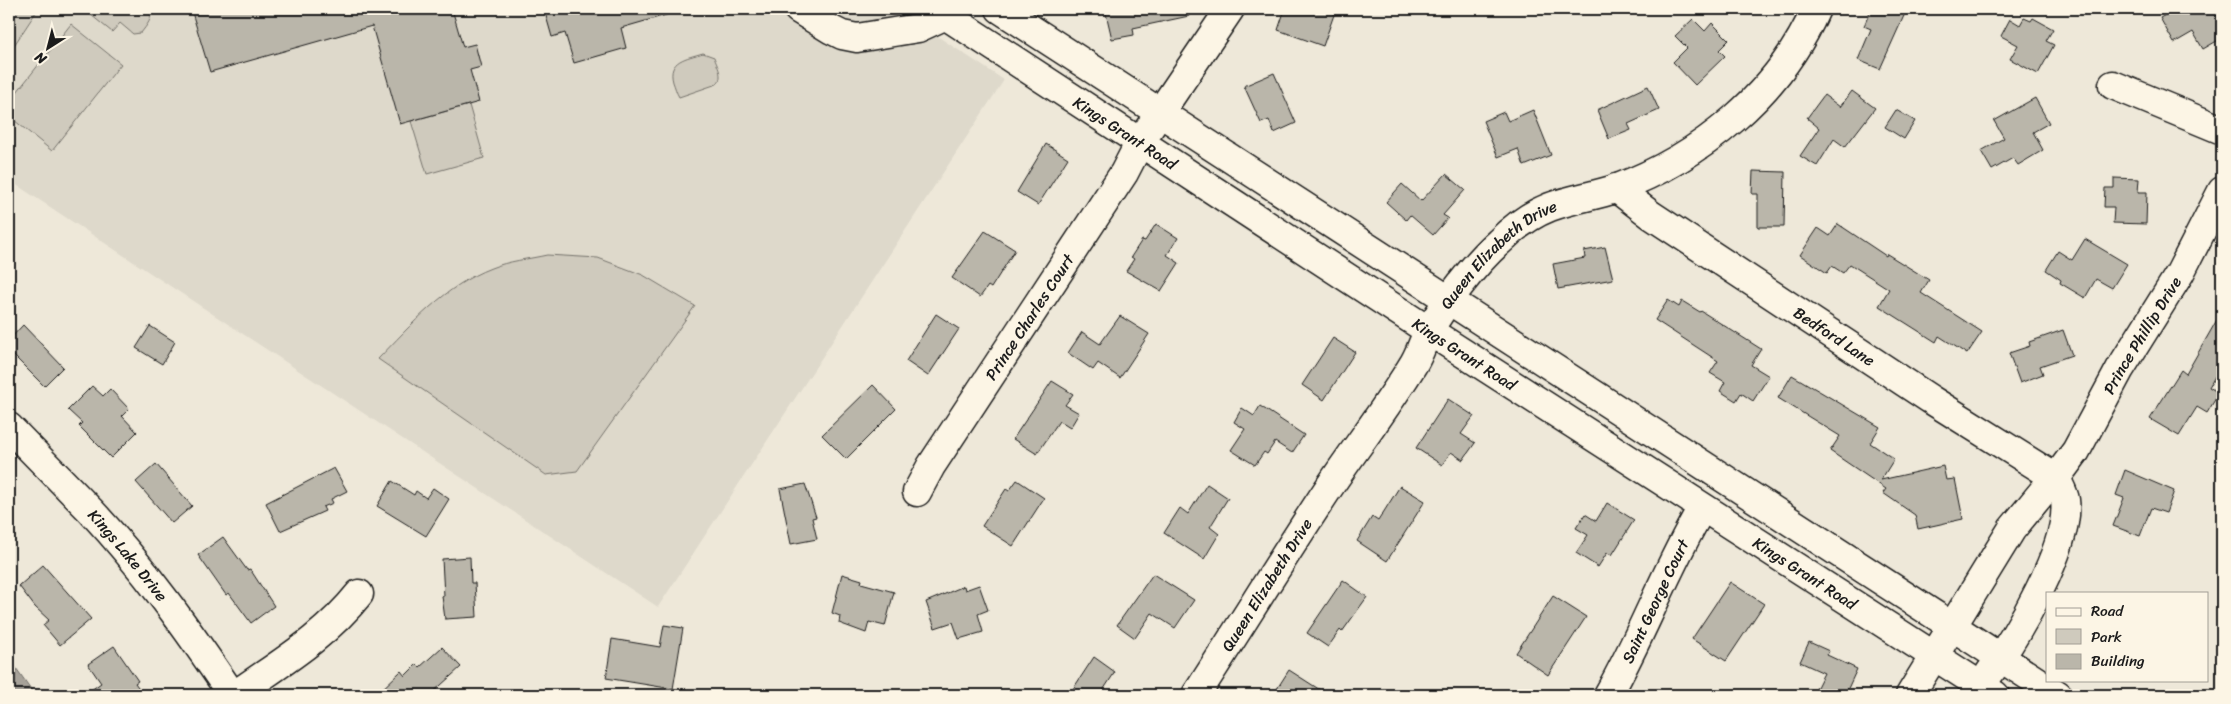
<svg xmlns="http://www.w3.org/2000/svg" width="2231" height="704" font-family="Sriracha,sans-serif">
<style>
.built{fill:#ded9cb}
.green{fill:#cfcabd;stroke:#76736c}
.water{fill:#a7a299;stroke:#6f6c67}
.building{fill:#bab6aa;stroke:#1c1c1c}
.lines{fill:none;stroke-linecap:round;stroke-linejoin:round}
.minor-casing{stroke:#1c1c1c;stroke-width:31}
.minor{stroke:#fcf5e5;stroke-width:28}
.labels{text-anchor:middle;stroke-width:5;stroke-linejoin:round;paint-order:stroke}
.street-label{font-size:16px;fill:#1c1c1c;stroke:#fcf5e5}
</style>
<rect width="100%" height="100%" fill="#eee8d9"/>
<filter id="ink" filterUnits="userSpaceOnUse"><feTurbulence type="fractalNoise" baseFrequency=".02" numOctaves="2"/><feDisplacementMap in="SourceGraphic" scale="10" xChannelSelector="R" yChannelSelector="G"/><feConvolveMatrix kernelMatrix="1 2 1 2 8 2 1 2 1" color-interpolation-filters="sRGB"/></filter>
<g filter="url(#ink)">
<!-- built -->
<path class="built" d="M38 9H896L1004 80 658 607 9 180V53Z"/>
<!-- green -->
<g class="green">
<path d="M9 9H38L9 53Z"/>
<path d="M92 9H150C153 19 147 25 141 33L133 34 120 23 112 32 91 15Z"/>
<path d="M71 24 121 64 52 151 9 116V102Z"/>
<path d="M703 53 714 57C717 66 724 76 717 84L679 97C676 92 675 87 673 82 667 60 687 58 703 53Z"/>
<path d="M469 105 484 158 427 174 411 121Z"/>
<path d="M547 255 598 258 643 275 695 306 577 471 546 475 378 359C411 325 446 285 491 268 508 261 529 259 547 255Z"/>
</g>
<!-- water -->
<path class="water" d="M9 658 35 695H9Z"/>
<!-- building -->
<g class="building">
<path d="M191 9H452L463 47 475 44 481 67 470 70 479 102 400 124 372 26 210 72Z"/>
<path d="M544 9H673V13L621 28 626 48 574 63 565 33 552 37Z"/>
<path d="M1105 9H1188L1189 16 1133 28 1134 35 1112 39Z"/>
<path d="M1285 9H1336L1323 46 1278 30Z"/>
<path d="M1871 9H1907L1880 69 1858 60 1871 29 1864 26Z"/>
<path d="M2176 9H2213L2222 25V38L2203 49 2193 32 2174 43 2160 18Z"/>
<path d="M2024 18 2031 21 2033 18 2053 29 2046 41 2054 45 2038 74 2010 59 2018 45 2001 36 2010 19 2020 25Z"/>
<path d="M1693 19 1705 31 1712 23 1729 40 1719 50 1725 56 1695 85 1673 62 1687 48 1675 36Z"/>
<path d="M1274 73 1296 123 1274 133 1269 120 1261 123 1244 86Z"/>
<path d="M1648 86 1659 110 1628 124 1631 130 1609 139 1597 110Z"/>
<path d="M1852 91 1875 108 1845 147 1834 139 1817 166 1800 156 1819 128 1807 118 1824 95 1840 107Z"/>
<path d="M2035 98 2049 123 2033 132 2043 150 2018 165 2013 158 1992 170 1981 151 2004 138 1994 121Z"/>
<path d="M1533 110 1551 155 1524 166 1518 149 1498 157 1483 121 1504 112 1508 121Z"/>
<path d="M1896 110 1915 121 1904 139 1885 127Z"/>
<path d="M1046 144 1068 158 1038 205 1017 192Z"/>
<path d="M1753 171 1785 172 1784 227H1758V194H1752Z"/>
<path d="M1446 174 1465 190 1443 215 1448 218 1433 235 1410 215 1406 220 1386 202 1402 184 1421 201Z"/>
<path d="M2114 178 2139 179 2138 192H2147L2146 224 2113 223 2114 207H2104L2105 188H2114Z"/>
<path d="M1156 224 1178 238 1167 255 1179 263 1161 291 1126 271 1134 259 1131 257 1142 240 1145 241Z"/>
<path d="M1838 224 1886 256 1887 254 1929 280 1921 293 1982 332 1967 354 1939 336 1936 342 1879 306 1889 289 1850 264 1843 273 1832 266 1827 273 1800 255 1818 228 1830 236Z"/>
<path d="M985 231 1015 250 991 288 988 286 980 297 952 278Z"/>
<path d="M2085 239 2127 264 2112 288 2096 279 2085 298 2060 283 2061 280 2046 270 2058 251 2072 260Z"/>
<path d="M1605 247 1613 279 1558 289 1553 264 1585 258 1584 251Z"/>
<path d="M1668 300 1679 307 1682 301 1700 312 1701 311 1761 349 1751 365 1769 376 1753 401 1741 393 1736 401 1720 391 1725 382 1710 373 1718 361 1655 320Z"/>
<path d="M2222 311V364L2209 387 2219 393 2207 413 2197 407 2179 436 2150 419 2181 370 2186 374Z"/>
<path d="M936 314 959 329 928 376 906 361Z"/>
<path d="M1120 316 1149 334 1120 378 1098 363 1093 370 1068 353 1082 332 1100 344Z"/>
<path d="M23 325 63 367 44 386 9 351V340Z"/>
<path d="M150 326 175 342 162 364 136 348Z"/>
<path d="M2063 330 2072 355 2040 366 2043 374 2020 383 2009 353 2030 346 2029 342Z"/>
<path d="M1333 338 1355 352 1324 400 1302 385Z"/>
<path d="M1792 375 1880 427 1870 443 1894 459 1881 480 1943 466 1946 480 1955 479 1963 519 1918 529 1915 515 1883 493 1886 489 1830 451 1840 436 1778 398Z"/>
<path d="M1052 381 1073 394 1065 405 1079 413 1070 428 1059 421 1037 454 1013 439Z"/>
<path d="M873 385 896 409 846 459 822 435Z"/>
<path d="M92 386 103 396 110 389 129 409 122 416 137 432 111 458 79 426 82 423 68 410Z"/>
<path d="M1448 399 1474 416 1461 434 1475 443 1463 460 1451 452 1442 465 1416 448Z"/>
<path d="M1260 406 1304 435 1292 453 1275 442 1267 454 1264 452 1255 465 1231 450 1245 429 1234 422 1242 408 1254 416Z"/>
<path d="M156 464 192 506 172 523 136 482Z"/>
<path d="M334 468 347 491 331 499 333 503 323 507 325 511 280 531 266 503Z"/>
<path d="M2125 470 2174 491 2166 513 2151 508 2140 536 2113 526 2124 498 2116 495Z"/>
<path d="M1017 480 1044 498 1013 546 982 526 1006 489 1009 491Z"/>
<path d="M392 481 414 495 416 491 426 498 433 488 449 499 426 536 377 506Z"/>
<path d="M805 484 816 517 812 518 817 539 791 544 780 489Z"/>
<path d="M1207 484 1228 498 1210 527 1219 534 1204 559 1164 533 1180 508 1188 514Z"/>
<path d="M1400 486 1425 501 1387 561 1357 541 1372 517 1378 521Z"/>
<path d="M1607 503 1634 520 1612 555 1607 553 1598 567 1576 553 1588 535 1576 528 1585 514 1596 521Z"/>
<path d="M223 537 247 570 250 569 274 606 251 623 229 593 226 595 198 555Z"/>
<path d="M470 557 471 583H475L477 617 445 619 442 596H444L442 559Z"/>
<path d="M43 565 91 619 60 645 43 625 49 620 35 607 19 586Z"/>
<path d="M842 574 862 580 861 583 894 592 885 626 869 622 866 633 839 623 840 616 832 613Z"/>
<path d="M1153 574 1194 600 1175 628 1152 613 1135 638 1117 625Z"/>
<path d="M1343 580 1367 597 1342 632 1340 630 1328 647 1307 633Z"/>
<path d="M1730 582 1764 604 1726 661 1692 639Z"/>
<path d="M979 585 988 610 978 614 983 632 959 639 953 622 935 628 926 602 964 586 965 590Z"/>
<path d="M1553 596 1586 617 1548 675 1516 653Z"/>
<path d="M664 625 683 628 673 689 606 678 612 639 660 647Z"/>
<path d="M1809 642 1829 651 1827 655 1857 669 1845 695H1813L1824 673 1800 662Z"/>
<path d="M114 646 138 681 135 683 144 695H84L101 683 88 664Z"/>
<path d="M442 647 461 667 430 695H376L401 671 405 676 417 664 420 667Z"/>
<path d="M1094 657 1115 672 1100 695H1069Z"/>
<path d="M1289 670 1328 695H1273Z"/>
</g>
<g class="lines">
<!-- minor casing -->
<g class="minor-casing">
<g id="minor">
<path d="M798 9 832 30 842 35 857 38 918 28 946 15"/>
<path id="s1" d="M936 9 1429 331 1995 695"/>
<path d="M1000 9 2058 695"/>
<path d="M2113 85 2222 130"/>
<path id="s2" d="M1616 188 1651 215 1930 399 2056 478"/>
<path id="s3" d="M9 427C36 455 64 483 91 511 144 568 189 631 232 695"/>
<path id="s4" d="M917 492 931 466 1124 173 1140 142 1230 9"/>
<path d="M1989 674C2016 637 2071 545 2065 500 2064 493 2059 485 2056 478"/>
<path d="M235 695C280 663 324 638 359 594"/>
<path id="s5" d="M1196 695C1240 627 1283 557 1328 489 1356 447 1388 406 1414 363 1420 353 1423 342 1428 332 1444 304 1475 263 1499 242 1513 228 1532 214 1550 207 1571 199 1594 196 1615 189 1701 157 1779 94 1816 9"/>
<path id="s6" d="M1608 695C1643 634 1666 568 1702 508"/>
<path id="s7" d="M1910 695 2012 529 2045 489 2056 478 2076 451 2120 369 2180 273 2222 191"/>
</g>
</g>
<!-- minor -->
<use href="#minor" class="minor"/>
</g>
</g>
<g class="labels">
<!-- street labels -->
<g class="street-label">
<text dy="6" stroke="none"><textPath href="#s1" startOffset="226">Kings Grant Road</textPath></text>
<text dy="6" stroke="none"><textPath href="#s5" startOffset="538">Queen Elizabeth Drive</textPath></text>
<text dy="6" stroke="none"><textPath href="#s4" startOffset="208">Prince Charles Court</textPath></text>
<text dy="6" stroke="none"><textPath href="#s2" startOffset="264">Bedford Lane</textPath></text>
<text dy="6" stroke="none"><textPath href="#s7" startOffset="429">Prince Phillip Drive</textPath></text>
<text dy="6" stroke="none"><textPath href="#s1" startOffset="631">Kings Grant Road</textPath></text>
<text dy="6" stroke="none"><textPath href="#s3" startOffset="175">Kings Lake Drive</textPath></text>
<text dy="6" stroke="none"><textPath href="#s1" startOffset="1036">Kings Grant Road</textPath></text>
<text dy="6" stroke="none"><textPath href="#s5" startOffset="131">Queen Elizabeth Drive</textPath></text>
<text dy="6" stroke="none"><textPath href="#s6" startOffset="105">Saint George Court</textPath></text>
</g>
</g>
<!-- margin -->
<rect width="2231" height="704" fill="none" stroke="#fcf5e5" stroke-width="30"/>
<rect x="15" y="15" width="2201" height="674" fill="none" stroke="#1c1c1c" stroke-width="2" filter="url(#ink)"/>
<!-- legend -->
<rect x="2046" y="592" width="162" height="90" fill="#fcf5e5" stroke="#a29e95"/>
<rect x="2056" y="608" width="25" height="8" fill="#fcf5e5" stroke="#a29e95"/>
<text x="2091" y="616" font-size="15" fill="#1c1c1c">Road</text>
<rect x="2056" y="629" width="25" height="15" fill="#cfcabd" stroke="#a29e95"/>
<text x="2091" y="642" font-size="15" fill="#1c1c1c">Park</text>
<rect x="2056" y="654" width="25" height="15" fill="#bab6aa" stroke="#a29e95"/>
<text x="2091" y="666" font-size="15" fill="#1c1c1c">Building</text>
<!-- north arrow -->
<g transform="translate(48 48) rotate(216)" stroke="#fcf5e5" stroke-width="4" paint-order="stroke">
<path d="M0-4L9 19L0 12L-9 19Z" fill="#1c1c1c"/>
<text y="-8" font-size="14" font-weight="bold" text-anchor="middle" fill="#1c1c1c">N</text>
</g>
</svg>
